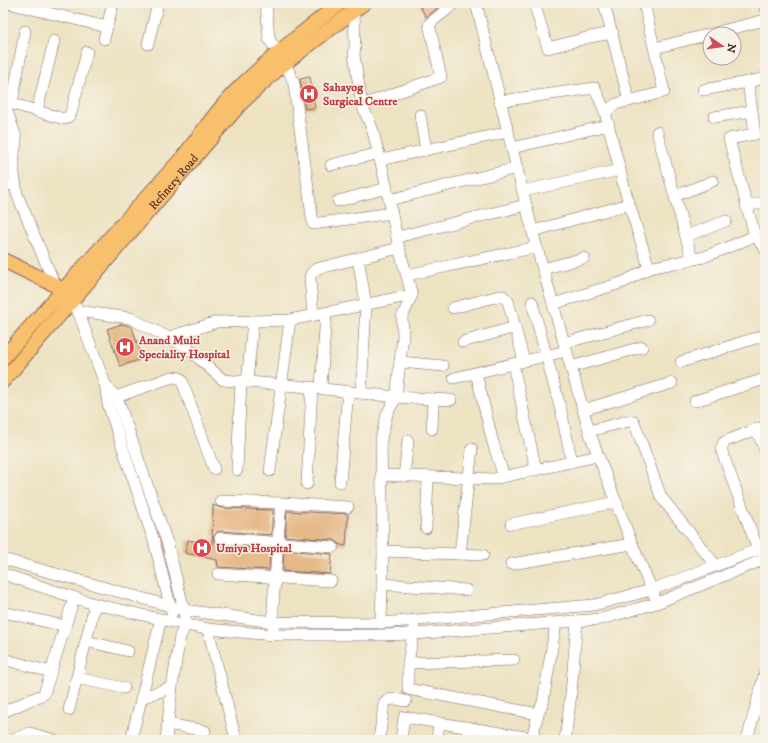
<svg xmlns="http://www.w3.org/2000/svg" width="768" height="743" font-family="'IM FELL DW Pica',serif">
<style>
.building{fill:#e6b989}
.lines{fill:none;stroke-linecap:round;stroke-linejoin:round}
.minor-casing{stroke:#836460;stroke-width:12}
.major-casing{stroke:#836460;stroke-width:16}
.minor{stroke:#fff;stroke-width:11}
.major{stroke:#f8bf6c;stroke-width:14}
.labels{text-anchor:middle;stroke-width:3;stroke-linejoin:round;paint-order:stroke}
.health-label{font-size:12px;font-weight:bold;fill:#be3a42;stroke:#f7f3e8;text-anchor:start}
.street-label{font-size:12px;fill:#4a1f2b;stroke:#f7f3e8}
</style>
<rect width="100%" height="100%" fill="#f7f3e8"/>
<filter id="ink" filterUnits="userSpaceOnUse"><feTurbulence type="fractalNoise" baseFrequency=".025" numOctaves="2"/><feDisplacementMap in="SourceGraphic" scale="8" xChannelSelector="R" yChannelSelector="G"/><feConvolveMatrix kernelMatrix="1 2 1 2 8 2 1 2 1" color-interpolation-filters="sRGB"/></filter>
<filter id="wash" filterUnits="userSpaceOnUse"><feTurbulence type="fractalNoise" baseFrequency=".012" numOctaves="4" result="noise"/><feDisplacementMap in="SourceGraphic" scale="16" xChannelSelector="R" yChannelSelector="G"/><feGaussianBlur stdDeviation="0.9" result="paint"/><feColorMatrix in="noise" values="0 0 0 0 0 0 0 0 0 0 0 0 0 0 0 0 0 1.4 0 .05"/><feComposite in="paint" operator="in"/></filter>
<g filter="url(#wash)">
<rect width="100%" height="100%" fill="#ede3c3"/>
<g id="blocks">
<!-- building -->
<g class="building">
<path d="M418 3H444L426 17Z"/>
<path d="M310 77 315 108 305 109 300 79Z"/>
<path d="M122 324 132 327 142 359 120 366 107 329Z"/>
<path d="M213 505 221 508 273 510 271 535 221 531 217 532 213 537 214 541 219 545 270 549 269 570 218 567 217 560 185 553 188 540 212 545Z"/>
<path d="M287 511 348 514 346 546 340 545 337 542 334 540 285 536Z"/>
<path d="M284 550 332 554 330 574 283 571Z"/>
</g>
</g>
</g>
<g filter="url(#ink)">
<use href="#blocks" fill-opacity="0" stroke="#836460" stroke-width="1"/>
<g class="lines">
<!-- minor casing -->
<g class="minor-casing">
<g id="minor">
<path d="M266 3 269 39 285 63 291 76 294 84 313 224 392 213"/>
<path d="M350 3 354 11 355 46 354 55 362 105 372 128 383 171 399 248 412 295 402 317 403 336 396 397 387 414 381 439 383 554 381 623"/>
<path d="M476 3 535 241 590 434 632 544 654 595"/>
<path d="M534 3 548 48 590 37 613 33"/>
<path d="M604 3 629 101"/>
<path d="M644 3 664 92 616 104 605 112 625 190 649 268 704 257 755 236 765 249"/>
<path d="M764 3 765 7"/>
<path d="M12 4 107 27"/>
<path d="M104 39 113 3"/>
<path d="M148 44 158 3"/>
<path d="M655 48 765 20"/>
<path d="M703 90 748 82"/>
<path d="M3 100 16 137V143L14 152V174L17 194 55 285"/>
<path d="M3 101 64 119 69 116 71 113 87 52"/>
<path d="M500 101 595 88 605 112"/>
<path d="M12 103 25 31"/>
<path d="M362 105 441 77 429 24 455 3"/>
<path d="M37 111 54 41"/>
<path d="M420 115 426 150"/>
<path d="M714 117 752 111"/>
<path d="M3 126 14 152"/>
<path d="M657 132 692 259"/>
<path d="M512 148 609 125"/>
<path d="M380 160 508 132"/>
<path d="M331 165 379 153"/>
<path d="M3 184 15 185"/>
<path d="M523 191 620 170"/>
<path d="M675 196 713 181"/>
<path d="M389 200 517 168"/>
<path d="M338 201 387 188"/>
<path d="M746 206 765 202"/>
<path d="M533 231 629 204"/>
<path d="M686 236 726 221"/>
<path d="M755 236 729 139 755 134 748 82 765 78"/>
<path d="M397 237 526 205"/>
<path d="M358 258 366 305 361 393"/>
<path d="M543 269 584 258"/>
<path d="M407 275 537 247"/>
<path d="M532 302 561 411 572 462"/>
<path d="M553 304 624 282 649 268"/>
<path d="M75 306 78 311 105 384 108 404 154 541 172 613"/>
<path d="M453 308 499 296H503L508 301 524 361"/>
<path d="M78 311 130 318 185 346 223 380 297 386 396 397 451 400"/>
<path d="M313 315 310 278 311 274 316 269 399 248"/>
<path d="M169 337 217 322 290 320 412 295"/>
<path d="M463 342 515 327"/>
<path d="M564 343 648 320"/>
<path d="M400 362 443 366"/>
<path d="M681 362 765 335"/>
<path d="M513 364 536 470"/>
<path d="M571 367 642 347"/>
<path d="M476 373 493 443 504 477"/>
<path d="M454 378 566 351"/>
<path d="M247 382 253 321"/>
<path d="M105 384 118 400 168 545 184 610 186 625 180 636 172 687 166 740"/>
<path d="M321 388 326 313"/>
<path d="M116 397 172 377 180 378 182 381 214 469"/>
<path d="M695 401 765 379"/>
<path d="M583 410 672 383"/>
<path d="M432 429 433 399"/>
<path d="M756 429 765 450"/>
<path d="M589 431 628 421 634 422 661 497 716 566"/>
<path d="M237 470 241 381"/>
<path d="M270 471 290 320"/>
<path d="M382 475 493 479 598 456"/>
<path d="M404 476 408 441"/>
<path d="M340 482 348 391"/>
<path d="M307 484 312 387"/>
<path d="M221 501 281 503"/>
<path d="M511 524 616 502"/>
<path d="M426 528 428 477"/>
<path d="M220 538 333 547"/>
<path d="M758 550 721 449 724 442 765 426"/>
<path d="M383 551 483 555"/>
<path d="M460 554 472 449"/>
<path d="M3 559 184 610 273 622 381 623 594 605 651 590 765 547"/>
<path d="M511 564 632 544"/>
<path d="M3 574 91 603 186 625 208 629 273 635H381L414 634 601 619 657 603 765 559"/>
<path d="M218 574 331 581"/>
<path d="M382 584 466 590"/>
<path d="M3 612 65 626"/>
<path d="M208 629 236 740"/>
<path d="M273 629V605L281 503 348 507"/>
<path d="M86 641 128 651"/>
<path d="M3 659 51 672"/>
<path d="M408 663 514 660"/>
<path d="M77 678 124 688"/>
<path d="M141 698 172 687"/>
<path d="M69 710 95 604"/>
<path d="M3 712 44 694 74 598"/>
<path d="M538 714 543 702 556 623"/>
<path d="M168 724 205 731"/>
<path d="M12 740 30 733 54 740"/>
<path d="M131 740 161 619"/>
<path d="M379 740 384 704C390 696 398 700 406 701"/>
<path d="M401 740 404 717 532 738 538 714 408 689V663L414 628"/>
<path d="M437 740 439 723"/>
<path d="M467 740 468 727"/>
<path d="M565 740 571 694 577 621"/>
<path d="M747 740 765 672"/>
</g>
</g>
<!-- major casing -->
<g class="major-casing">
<g id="major">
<path d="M3 260 55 285 68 297"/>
<path d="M3 358C62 290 123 224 183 157 201 135 216 111 236 91 268 59 305 31 340 3"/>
<path id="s1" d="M3 381 241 103 280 67 364 3"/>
</g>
</g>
<!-- minor -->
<use href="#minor" class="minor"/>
<!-- major -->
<use href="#major" class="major"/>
</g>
</g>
<!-- icons -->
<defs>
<g id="hospital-disc" transform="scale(1)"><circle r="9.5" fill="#e0444e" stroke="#f7f3e8"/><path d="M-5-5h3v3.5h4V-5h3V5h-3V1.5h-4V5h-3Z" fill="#fff"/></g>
</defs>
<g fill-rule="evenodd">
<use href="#hospital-disc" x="309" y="94"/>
<use href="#hospital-disc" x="125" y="347"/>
<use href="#hospital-disc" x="202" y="548"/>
</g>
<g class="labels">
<!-- health labels -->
<g class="health-label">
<text x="323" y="91">Sahayog<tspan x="323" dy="14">Surgical Centre</tspan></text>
<text x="139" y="344">Anand Multi<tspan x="139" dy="14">Speciality Hospital</tspan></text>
<text x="216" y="552">Umiya Hospital</text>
</g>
<!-- street labels -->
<g class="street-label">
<text dy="4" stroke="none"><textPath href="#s1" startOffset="262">Refinery Road</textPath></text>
</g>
</g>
<!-- margin -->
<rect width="768" height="743" fill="none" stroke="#f7f3e8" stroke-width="16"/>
<!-- north arrow -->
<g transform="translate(722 46) rotate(103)"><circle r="19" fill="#f7f3e8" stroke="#b29e9c"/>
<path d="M0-3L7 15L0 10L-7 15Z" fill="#d1495b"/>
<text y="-6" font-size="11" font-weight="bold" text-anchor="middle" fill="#4a1f2b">N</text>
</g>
</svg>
